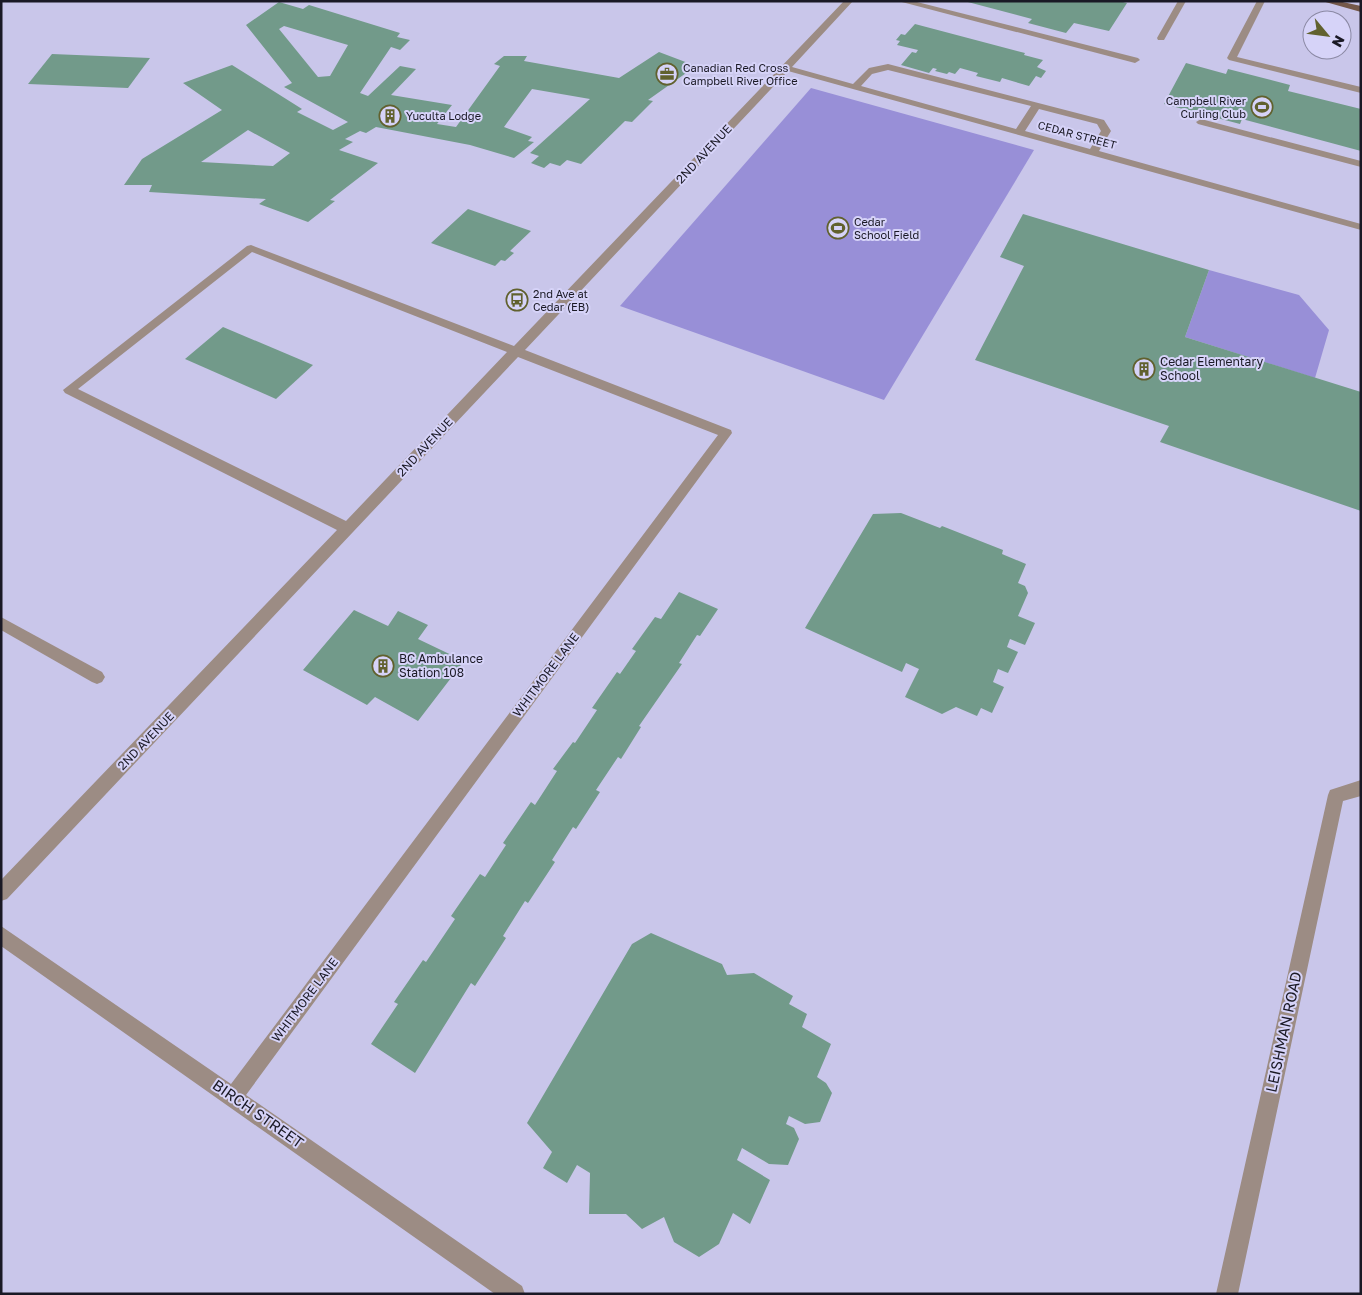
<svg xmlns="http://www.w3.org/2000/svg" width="1362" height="1295" font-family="'Golos Text',sans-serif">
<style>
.green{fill:#988fd7}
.building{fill:#729a8a;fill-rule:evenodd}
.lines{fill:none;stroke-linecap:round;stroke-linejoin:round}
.minor{fill:#9c8c84;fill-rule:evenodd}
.major{fill:#74584a;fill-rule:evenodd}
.labels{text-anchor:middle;stroke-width:4;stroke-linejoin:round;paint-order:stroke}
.far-poi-label{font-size:11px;fill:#1a1925;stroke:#d6d3f8;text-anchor:start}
.far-street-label{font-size:11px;fill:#1a1925;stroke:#d6d3f8}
.street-label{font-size:12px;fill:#1a1925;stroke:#d6d3f8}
.poi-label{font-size:12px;fill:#1a1925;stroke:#d6d3f8;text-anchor:start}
.near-street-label{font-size:15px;fill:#1a1925;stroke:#d6d3f8}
</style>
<rect width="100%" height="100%" fill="#c9c6ea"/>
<!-- green -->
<g class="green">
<path d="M811 88 1034 150 884 400 620 306Z"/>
<path d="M1209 270 1299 295 1329 330 1315 378 1185 337Z"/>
</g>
<!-- building -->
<g class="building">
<path d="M964 1H1119L1127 3 1109 31 1074 23 1066 33 1028 23 1032 19Z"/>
<path d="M279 2 303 9 309 5 400 33 397 37 410 40 400 50 391 47 360 93 368 96 400 66 416 69 391 95 452 105 437 124 456 127 500 66 494 64 504 56H527L524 61 619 78 659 52 696 66 648 100 653 101 632 122 625 121 581 164 567 160 560 166 550 163 544 168 531 163 539 156 530 153 590 99 532 89 504 127 532 137 528 141 534 142 514 158 470 145 376 127 366 133 360 131 345 139 353 142 339 150 378 163 330 200 335 201 308 222 259 204 266 199 149 192 152 185H124L142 159 222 110 183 83 232 65 302 109 297 112 333 130 348 122 284 87 292 83 246 25ZM284 26 348 45 330 76 318 77 279 29ZM248 130 290 153 273 166 201 162Z"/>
<path d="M915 24 1025 53 1024 55 1043 60 1037 67 1046 71 1041 78 1036 76 1029 86 1002 78 1000 82 976 76 978 73 960 68 955 74 949 72 947 74 935 71 937 69 933 68 929 73 901 65 912 52 916 53 918 50 897 45 900 41 896 40 901 34 905 35Z"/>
<path d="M52 54 150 58 128 88 28 84Z"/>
<path d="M1186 63 1226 74 1228 69 1290 85 1288 91 1361 109V151L1242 119 1240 124 1164 104Z"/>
<path d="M468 209 531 231 510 251 514 253 505 261 501 260 495 266 431 243Z"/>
<path d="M1023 214 1209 270 1185 337 1361 392V511L1160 442 1169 426 975 360 1024 266 1000 257Z"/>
<path d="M223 327 313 365 276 399 185 359Z"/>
<path d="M901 513 940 528 942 526 1003 550 1002 554 1026 564 1018 583 1025 586 1028 593 1018 616 1035 623 1025 645 1010 639 1007 647 1018 652 1008 673 998 669 993 682 1004 687 992 713 981 708 977 716 956 707 942 714 905 697 919 669 906 663 902 672 805 628 873 514Z"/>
<path d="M679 592 718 609 700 636 697 635 679 663 682 664 639 726 641 727 621 759 618 757 596 790 600 792 576 829 573 827 552 860 555 862 528 903 525 901 503 936 506 938 475 986 471 983 415 1073 371 1044 398 1004 394 1002 423 960 426 962 455 919 451 916 480 874 485 877 506 845 503 843 531 802 535 805 557 771 553 769 573 742 575 743 597 710 592 708 617 672 620 674 636 651 632 649 655 617 661 619Z"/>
<path d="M354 610 388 626 398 611 428 625 418 639 464 661 418 721 375 697 367 705 303 670Z"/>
<path d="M651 933 722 964 727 975 754 973 793 996 789 1004 807 1014 802 1027 831 1044 817 1077 826 1083 832 1093 820 1122 805 1124 789 1116 786 1124 794 1128 799 1139 788 1165 769 1164 742 1148 737 1160 770 1180 750 1224 733 1213 719 1244 699 1257 674 1242 664 1217 642 1229 626 1214H589L590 1173 577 1165 567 1183 543 1168 552 1152 527 1123 632 944Z"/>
</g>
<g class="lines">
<!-- minor -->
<g class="minor">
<path d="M844 1H853L792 67 853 84 869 68 888 64 1104 120 1111 131 1099 151 1361 224V230L788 71 525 350 731 430 732 433 246 1095 522 1286 525 1294H495L1 946V926L231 1084 718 435 518 357 7 899 1 901V880L337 530 65 393 63 390 247 246 251 245 514 346ZM888 70 1031 106 1016 129 861 86 872 74ZM1039 109 1097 124 1101 131 1090 149 1025 131ZM252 252 507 352 346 521 78 389Z"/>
<path d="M898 1H913L1138 58 1140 60 1135 63Z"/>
<path d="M1178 1H1186L1164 40H1158L1157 38Z"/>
<path d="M1257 1H1265L1237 57 1361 87V93L1229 60 1227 58Z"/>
<path d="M1201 119 1361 161V167L1198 124 1196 122Z"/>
<path d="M1 617 102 672 105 677 102 682 97 684 92 682 1 630Z"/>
<path d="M1361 780V796L1343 801 1238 1294H1216L1328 795 1330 790Z"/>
</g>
<!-- major -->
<path class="major" d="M1322 1H1338L1361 6V12Z"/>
</g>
<!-- icons -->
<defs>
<g id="office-ring" transform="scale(1.125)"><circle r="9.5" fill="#d6d3f8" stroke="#61612e" stroke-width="1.5"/><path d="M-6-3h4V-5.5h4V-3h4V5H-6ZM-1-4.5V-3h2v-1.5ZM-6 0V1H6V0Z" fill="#61612e"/></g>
<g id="stadium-ring" transform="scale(1.125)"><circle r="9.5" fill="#d6d3f8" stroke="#61612e" stroke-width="1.5"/><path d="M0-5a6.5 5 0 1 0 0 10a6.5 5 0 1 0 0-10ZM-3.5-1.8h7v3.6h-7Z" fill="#61612e"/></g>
<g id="building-ring" transform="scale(1.125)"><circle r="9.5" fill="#d6d3f8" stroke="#61612e" stroke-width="1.5"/><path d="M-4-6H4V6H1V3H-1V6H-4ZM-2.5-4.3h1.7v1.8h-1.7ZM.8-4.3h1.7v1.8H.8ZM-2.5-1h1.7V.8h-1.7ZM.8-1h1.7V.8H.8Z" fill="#61612e"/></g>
<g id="bus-ring" transform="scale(1.125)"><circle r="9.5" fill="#d6d3f8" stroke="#61612e" stroke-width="1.5"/><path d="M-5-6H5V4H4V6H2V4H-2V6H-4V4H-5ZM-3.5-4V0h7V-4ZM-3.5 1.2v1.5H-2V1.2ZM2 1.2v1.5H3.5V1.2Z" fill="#61612e"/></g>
</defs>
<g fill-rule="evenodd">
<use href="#office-ring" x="667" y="74"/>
<use href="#stadium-ring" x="1262" y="107"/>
<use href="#building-ring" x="390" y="116"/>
<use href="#stadium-ring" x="838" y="228"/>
<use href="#bus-ring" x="517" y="300"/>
<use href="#building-ring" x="1144" y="369"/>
<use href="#building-ring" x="383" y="666"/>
</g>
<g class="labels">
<!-- far-poi labels -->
<g class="far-poi-label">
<text x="683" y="72">Canadian Red Cross<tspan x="683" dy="13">Campbell River Office</tspan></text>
<text x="1246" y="105" text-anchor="end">Campbell River<tspan x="1246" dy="13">Curling Club</tspan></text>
<text x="406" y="120">Yuculta Lodge</text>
<text x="854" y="226">Cedar<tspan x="854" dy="13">School Field</tspan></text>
<text x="533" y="298">2nd Ave at<tspan x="533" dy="13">Cedar (EB)</tspan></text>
</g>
<!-- far-street labels -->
<g class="far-street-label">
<text transform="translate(1077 135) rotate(15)" y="4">CEDAR STREET</text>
</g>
<!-- street labels -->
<g class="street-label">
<text transform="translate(704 154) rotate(-47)" y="4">2ND AVENUE</text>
<text transform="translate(425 447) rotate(-47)" y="4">2ND AVENUE</text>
<text transform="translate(546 675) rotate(-53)" y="4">WHITMORE LANE</text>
<text transform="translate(146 741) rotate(-46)" y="4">2ND AVENUE</text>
<text transform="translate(305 1000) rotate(-53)" y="4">WHITMORE LANE</text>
</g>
<!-- poi labels -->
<g class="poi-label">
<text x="1160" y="366">Cedar Elementary<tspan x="1160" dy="14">School</tspan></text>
<text x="399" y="663">BC Ambulance<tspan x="399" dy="14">Station 108</tspan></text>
</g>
<!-- near-street labels -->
<g class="near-street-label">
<text transform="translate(1284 1032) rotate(-78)" y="5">LEISHMAN ROAD</text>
<text transform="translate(258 1114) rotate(35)" y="5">BIRCH STREET</text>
</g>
</g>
<!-- border -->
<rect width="1362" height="1295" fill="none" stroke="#1a1925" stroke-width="5"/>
<!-- north arrow -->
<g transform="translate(1327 35) rotate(119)"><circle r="24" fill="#d6d3f8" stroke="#8b89a4"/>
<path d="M0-4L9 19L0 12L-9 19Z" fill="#61612e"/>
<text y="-8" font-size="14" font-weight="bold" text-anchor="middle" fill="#1a1925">N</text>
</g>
</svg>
